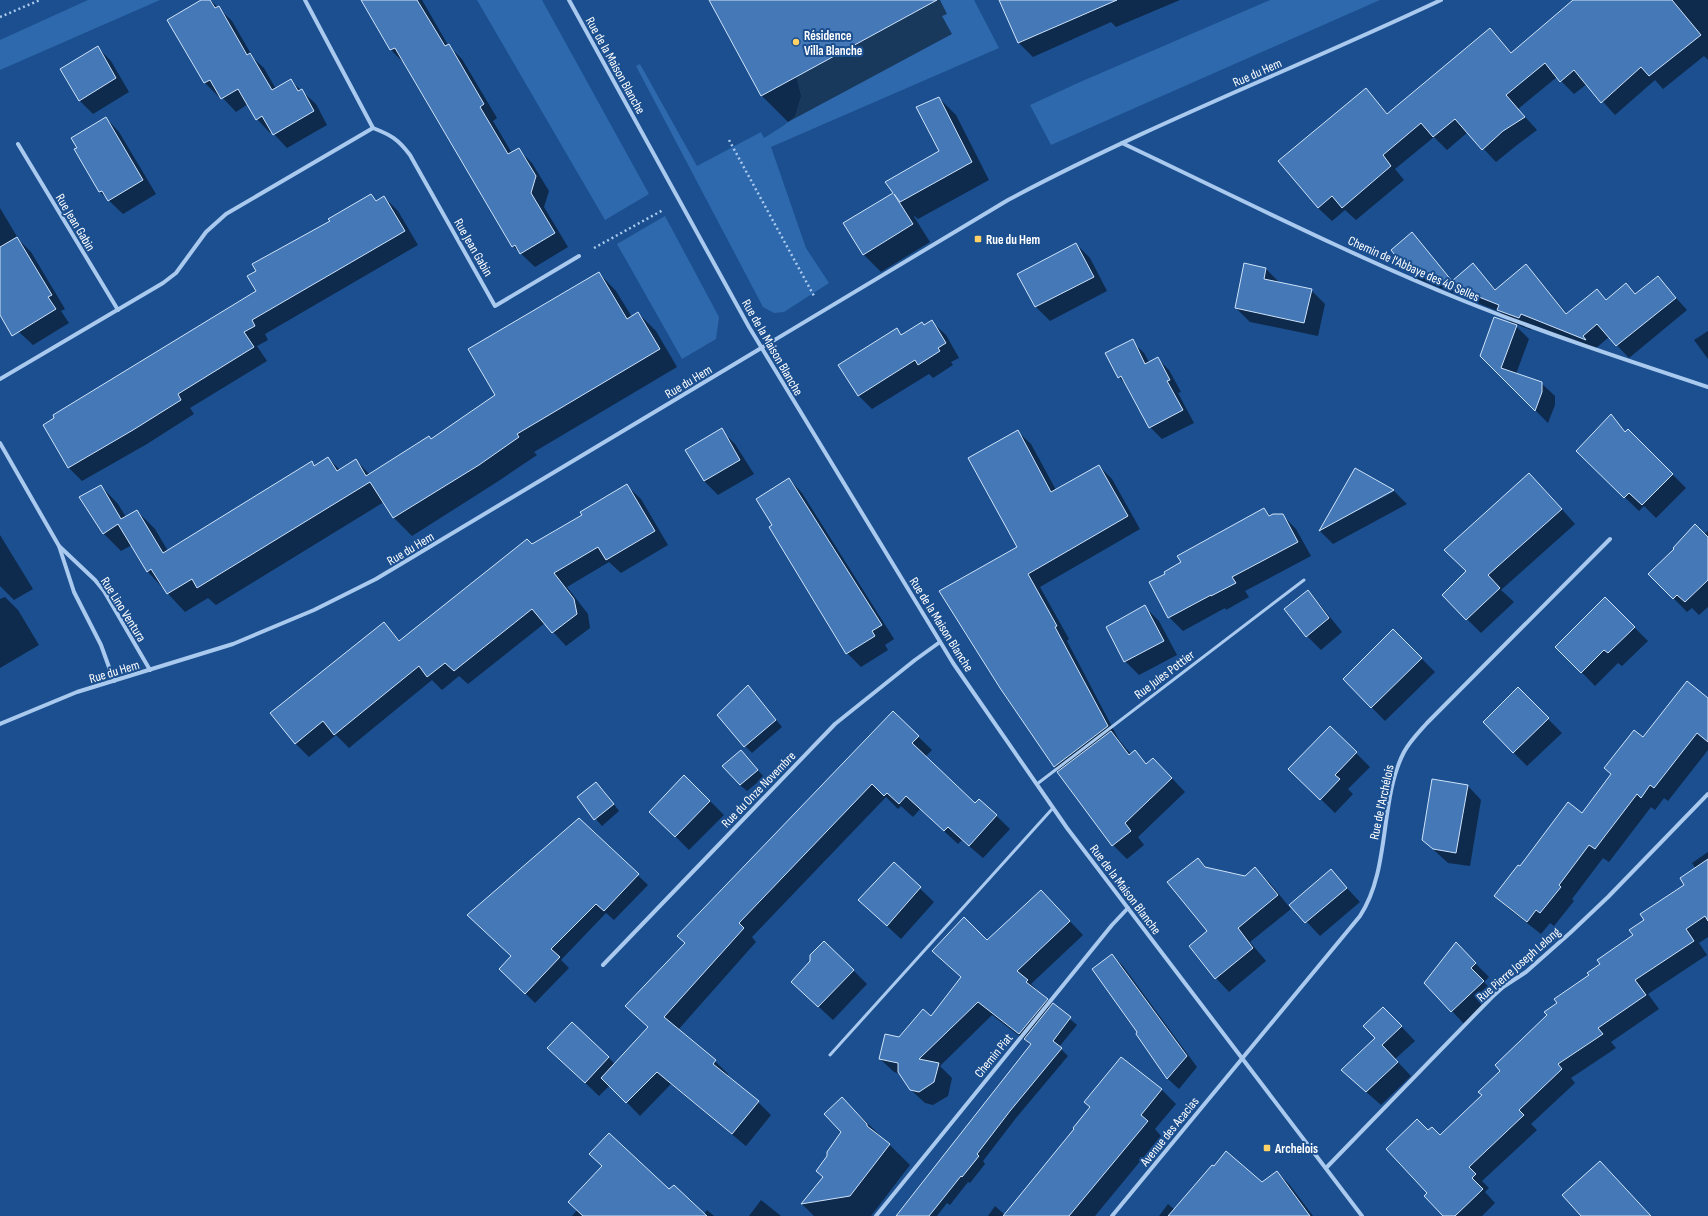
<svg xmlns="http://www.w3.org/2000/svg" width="1708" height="1216" font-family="'Sofia Sans Condensed',sans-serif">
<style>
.green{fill:#2e69ad}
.shadow{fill:#0007;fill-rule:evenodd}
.building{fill:#4478b7;stroke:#cfe3fa}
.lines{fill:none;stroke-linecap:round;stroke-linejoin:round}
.path{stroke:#a9c9ee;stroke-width:2.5;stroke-dasharray:2 3;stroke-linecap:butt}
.service{stroke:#a9c9ee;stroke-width:3}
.minor{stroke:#a9c9ee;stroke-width:4}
.poi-dot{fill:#ffd166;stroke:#1b4f8f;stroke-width:1.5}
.labels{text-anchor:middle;stroke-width:4;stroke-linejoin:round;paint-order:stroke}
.poi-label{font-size:13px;font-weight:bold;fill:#fff;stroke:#1b4f8f;text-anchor:start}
.street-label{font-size:13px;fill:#fff;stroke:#1b4f8f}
</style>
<rect width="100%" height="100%" fill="#1b4f8f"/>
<!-- green -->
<g class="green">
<path d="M88 0H160L0 70V40Z"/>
<path d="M477 0H542L649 194 605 220Z"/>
<path d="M922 0H974L999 48 771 147 806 248 829 283 784 312 774 313 763 307 636 66 640 64 697 166 761 132 764 138 783 126 795 116 801 96 796 76 925 7Z"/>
<path d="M1270 0H1380L1051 145 1030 105 1080 82Z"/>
<path d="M665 216 719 317 716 339 682 359 617 244Z"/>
</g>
<!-- shadow -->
<g class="shadow">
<path d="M203 0H210L232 21 254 59 264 68 276 89 291 81 316 104 327 125 287 148 272 132 270 133 257 119 248 104 236 112 221 96 219 97 205 83 168 21Z"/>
<path d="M371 0H422L448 45 462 59 497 118 493 121 512 153 519 150 532 163 549 191 544 207 568 247 535 267 513 246 404 63 391 50Z"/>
<path d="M717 0H940L947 14 942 16 952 34 788 122 761 95Z"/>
<path d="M1017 0H1180L1116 27 1111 22 1033 57 1019 43 1003 6Z"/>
<path d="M1575 0H1708V60L1704 56 1663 89 1655 80 1615 115 1587 84 1574 94 1557 77 1518 109 1537 130 1517 145 1496 162 1468 132 1447 150 1434 137 1395 169 1404 180 1356 220 1345 210 1332 221 1318 208 1365 89 1388 114 1490 30 1512 53Z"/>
<path d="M97 47 111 61 129 92 93 114 79 100Z"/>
<path d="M939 98 956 115 989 180 918 219 913 215 930 242 881 272 863 254 894 193 940 152Z"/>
<path d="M106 118 119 132 156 194 123 214 100 192 78 148Z"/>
<path d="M371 195 377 201 384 197 398 211 418 245 265 334 268 340 257 346 267 361 190 408 194 414 147 444 82 481 69 468 44 425 257 291Z"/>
<path d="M0 208 19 240 31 252 65 309 61 311 69 323 33 345 19 332 0 300Z"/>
<path d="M1412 234 1453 281 1473 265 1496 290 1526 266 1538 278 1567 314 1597 290 1607 301 1626 284 1636 294 1657 277 1687 310 1629 358 1609 337 1595 349 1533 325 1531 330 1513 323 1529 339 1516 374 1541 383 1555 396V405L1548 423 1481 356 1513 325 1500 312 1418 279 1405 266ZM1536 278H1538L1570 317 1568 319Z"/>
<path d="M1076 244 1090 258 1107 291 1050 321 1036 307 1019 274Z"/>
<path d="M1266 269 1280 283 1311 290 1325 304 1318 336 1250 322 1236 308Z"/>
<path d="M599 273 616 291 632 317 638 313 656 331 677 367 534 452 537 455 497 482 412 536 394 518 384 502 216 605 208 598 185 612 148 572 132 545 121 551 103 533 101 486 118 504 126 517 137 511 155 529 168 551 311 462 315 466 328 458 340 470 356 460 370 475 431 440 496 395Z"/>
<path d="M932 322 946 335 959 358 951 362 953 365 933 378 929 374 872 409 858 395 897 330 902 335Z"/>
<path d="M1708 331V359L1694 340Z"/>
<path d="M1132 341 1144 353 1149 362 1157 358 1169 370 1181 392 1178 393 1194 423 1162 439 1150 427 1128 387 1119 377Z"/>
<path d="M1611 416 1626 432 1628 430 1686 488 1656 518 1644 506 1639 511 1577 451Z"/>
<path d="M721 430 735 444 754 474 718 495 704 481Z"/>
<path d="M1018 432 1031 444 1056 490 1099 466 1112 479 1140 529 1040 587 1069 639 1067 641 1119 740 1131 754 1135 752 1147 764 1167 773 1185 792 1138 837 1144 845 1127 859 1113 845 1055 767 1000 688 1019 547Z"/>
<path d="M1356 469 1351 514 1393 492V490L1407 504 1333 544 1320 531Z"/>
<path d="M789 479 802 493 894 639 885 645 888 650 861 667 847 653 773 526Z"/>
<path d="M627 486 641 499 668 545 621 573 609 562 567 587 588 614 590 628 566 646 545 623 468 684 459 676 442 690 432 680 349 748 336 735 309 757 295 743 384 623 400 641 532 545 583 515Z"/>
<path d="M1543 488 1575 524 1501 590 1514 602 1481 633 1443 595 1467 571Z"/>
<path d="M1264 509 1271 516 1282 515 1296 529 1311 556 1245 591 1249 597 1226 610 1225 608 1183 631 1169 617 1182 563Z"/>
<path d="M1708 531V607L1699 615 1692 608 1687 612 1650 574Z"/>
<path d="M0 535 33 589 14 600 0 586Z"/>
<path d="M1308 592 1321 606 1342 632 1321 650 1307 636Z"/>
<path d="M5 597 18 610 39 645 0 668V599Z"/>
<path d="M1605 598 1648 641 1622 666 1618 663 1595 686 1557 647Z"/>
<path d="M1145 607 1159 621 1177 655 1139 675 1125 661Z"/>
<path d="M1393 630 1435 672 1385 721 1344 679Z"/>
<path d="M1518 689 1562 733 1527 766 1513 752Z"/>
<path d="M754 693 782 727 752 753 745 746Z"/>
<path d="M1708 699V750L1668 801 1664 798 1655 810 1651 807 1609 862 1603 858 1572 899 1574 901 1554 926 1550 923 1541 934 1509 909 1495 896 1520 868 1582 815 1612 775 1605 768 1643 738Z"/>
<path d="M893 712 932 750 925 757 976 805 980 800 1010 829 983 858 962 840 958 844 920 809 913 817 901 806 898 809 886 797 752 937 756 942 678 1030 715 1061 728 1074 727 1076 758 1102 771 1115 746 1146 671 1084 640 1116 610 1085 599 1096 549 1048 608 1057 615 1064 649 1028 626 1006 686 943Z"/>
<path d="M1330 727 1370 767 1348 789 1353 794 1335 813 1290 769Z"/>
<path d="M747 758 764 777 747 791 740 785Z"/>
<path d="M1468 786 1481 800 1470 866 1448 863 1423 840Z"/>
<path d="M603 790 619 811 602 826 578 798Z"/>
<path d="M710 801 724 815 689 850 664 825Z"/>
<path d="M579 819 648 885 614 920 606 913 561 960 569 968 535 1003 500 968 512 956Z"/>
<path d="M1708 852V937L1699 943 1707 955 1648 994 1659 1009 1611 1042 1616 1048 1571 1078 1575 1083 1531 1124 1537 1130 1482 1181 1489 1188 1485 1192 1495 1203 1482 1216H1450L1428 1132 1440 1137 1483 1095 1558 1003 1634 935 1646 920 1685 885 1696 869 1692 863Z"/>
<path d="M1198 859 1207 868 1245 877 1255 869 1269 882 1291 909 1250 942 1266 961 1229 992 1216 978 1190 947 1209 932Z"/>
<path d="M894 864 934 902 901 939 873 913Z"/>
<path d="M1331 871 1360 902 1320 936 1291 905Z"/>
<path d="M1041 891 1083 935 1031 984 1053 1005 1077 1025 1059 1047 1068 1056 1016 1118 983 1161 985 1164 970 1183 968 1182 950 1205 947 1203 937 1216H897L1031 1045 992 1015 940 1066 952 1078 948 1096 933 1105 925 1103 911 1090 900 1074 894 1072 880 1059 899 1038 931 1017 962 978 987 941Z"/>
<path d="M1112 955 1123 966 1197 1067 1179 1089 1168 1079 1137 1034 1139 1032Z"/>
<path d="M1469 957 1489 977 1484 982 1497 995 1465 1025 1452 1011Z"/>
<path d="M853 970 867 984 833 1020 806 995Z"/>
<path d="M1397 1022 1415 1041 1395 1059 1411 1076 1381 1105 1356 1083Z"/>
<path d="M1121 1058 1162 1090 1176 1104 1155 1129 1161 1136 1095 1216H988L995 1206 1005 1215 1058 1151 1091 1108 1085 1102Z"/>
<path d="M842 1098 910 1165 871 1216H814L802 1204 824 1177 828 1156 843 1132Z"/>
<path d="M1277 1172 1289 1184 1313 1216H1159L1168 1204 1175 1210 1262 1184Z"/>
<path d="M670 1191 704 1214 707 1210 714 1216H572L577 1210Z"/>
<path d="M761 1200 781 1216H749Z"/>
</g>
<!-- building -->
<g class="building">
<path d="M201 0H210L215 8 219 6 247 55 250 53 272 90 291 79 298 91 302 89 314 111 273 135 262 116 256 120 238 89 221 99 210 80 204 83 167 20Z"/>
<path d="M361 0H417L445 46 449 44 484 104 480 107 508 154 519 148 536 176 531 193 555 233 520 254 515 245 512 247 395 48 390 50Z"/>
<path d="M709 0H937L761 96Z"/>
<path d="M999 0H1117L1018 43Z"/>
<path d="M1573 0H1672L1701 35 1649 76 1641 67 1601 103 1574 70 1560 82 1545 63 1506 95 1525 117 1503 131 1482 150 1455 119 1433 137 1421 123 1383 155 1391 166 1342 208 1332 196 1318 208 1278 161 1366 88 1387 114 1490 28 1511 53Z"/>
<path d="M98 46 116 78 79 101 60 69Z"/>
<path d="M939 97 972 162 900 202 894 194 913 224 863 255 843 223 893 193 885 182 939 151 916 107Z"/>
<path d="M106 117 143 180 108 201 102 191 99 192 74 149 77 148 71 138Z"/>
<path d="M371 194 376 201 384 196 405 231 252 320 255 326 244 332 254 347 178 394 181 400 133 430 68 468 43 425 54 418 53 415 256 291 247 276 256 271 252 264 330 221 328 219Z"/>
<path d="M1412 232 1452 281 1473 263 1495 290 1526 264 1566 314 1597 289 1606 300 1626 283 1635 294 1658 276 1676 298 1616 346 1597 324 1583 336 1586 340 1521 314 1519 318 1497 310 1499 305 1404 267 1391 250Z"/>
<path d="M17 237 52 295 48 297 56 309 12 336 0 315V247Z"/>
<path d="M1076 243 1094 277 1035 307 1017 274Z"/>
<path d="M1244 263 1266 268 1264 279 1312 289 1304 323 1235 308Z"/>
<path d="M599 272 627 319 638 312 660 349 517 434 519 437 479 465 393 518 370 482 197 588 192 579 167 594 151 569 147 572 118 524 103 534 79 497 101 485 121 519 137 510 163 553 312 461 314 466 328 457 337 471 356 459 366 476 429 436 431 439 495 395 468 349Z"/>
<path d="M1494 317 1517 325 1501 368 1542 382V392L1535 411 1480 356Z"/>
<path d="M932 320 946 343 938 348 940 351 918 365 915 360 858 396 838 365 897 328 901 335 922 322 924 325Z"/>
<path d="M1133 339 1145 364 1158 357 1170 380 1167 381 1183 410 1149 428 1121 376 1118 378 1105 353Z"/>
<path d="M1611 414 1625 432 1628 429 1673 474 1642 505 1629 493 1624 498 1576 451Z"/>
<path d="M722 428 740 460 704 481 685 450Z"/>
<path d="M1018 430 1051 492 1099 465 1128 516 1028 574 1057 626 1055 627 1108 726 1054 767 1000 688 939 591 1017 547 968 458Z"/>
<path d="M1355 468 1394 490 1319 531Z"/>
<path d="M1529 473 1562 509 1488 575 1500 588 1466 620 1442 595 1466 571 1444 550Z"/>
<path d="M789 478 882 625 872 631 875 636 846 654 769 527 772 525 756 499Z"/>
<path d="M627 484 655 531 606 560 598 547 554 573 574 599 577 614 552 633 532 609 454 671 445 663 427 677 419 666 334 735 323 721 295 744 270 713 384 622 399 641 527 539 532 544 582 515 580 512Z"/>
<path d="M1264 508 1269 516 1273 514H1283L1298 542 1232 577 1236 583 1211 596V595L1168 618 1149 582 1165 574 1164 572 1181 562 1177 556Z"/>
<path d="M1695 524 1708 537V580L1685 602 1677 595 1673 599 1648 574 1674 549 1673 548Z"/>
<path d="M1308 590 1329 618 1306 637 1284 609Z"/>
<path d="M1605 597 1635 627 1608 653 1604 650 1581 673 1555 647Z"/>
<path d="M1145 605 1164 641 1124 662 1106 627Z"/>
<path d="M1393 629 1422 658 1371 708 1343 679Z"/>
<path d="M1687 681 1708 698V742L1697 733 1654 788 1650 785 1641 798 1637 794 1595 849 1589 845 1559 885 1561 887 1540 913 1536 910 1527 922 1494 896 1518 865 1520 866 1568 802 1582 813 1611 774 1604 768 1634 730 1643 737Z"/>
<path d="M748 685 776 720 744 747 717 715Z"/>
<path d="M1518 687 1549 718 1513 753 1483 722Z"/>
<path d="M893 711 919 736 912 743 975 803 979 799 997 815 969 846 948 827 944 831 906 796 899 804 887 793 884 796 872 784 739 923 744 928 664 1017 716 1060 713 1064 759 1101 732 1134 657 1072 626 1103 601 1078 648 1027 625 1006 685 943 677 936Z"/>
<path d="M1330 726 1357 752 1335 775 1340 779 1320 800 1288 769Z"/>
<path d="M1111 731 1129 755 1135 750 1146 764 1153 758 1172 778 1125 823 1131 831 1112 846 1057 772Z"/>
<path d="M741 750 758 770 740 785 722 766Z"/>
<path d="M684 775 710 801 675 837 649 812Z"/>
<path d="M1432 779 1468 785 1456 853 1433 849 1422 840Z"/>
<path d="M596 782 614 804 594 820 577 797Z"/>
<path d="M579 818 639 874 604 911 596 904 551 949 560 957 525 994 499 969 511 956 467 915Z"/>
<path d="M1198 858 1205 867 1245 876 1255 867 1278 895 1238 928 1253 948 1215 979 1189 946 1207 931 1167 882Z"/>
<path d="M1708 859V921L1705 916 1686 929 1694 941 1635 980 1646 995 1598 1028 1603 1034 1558 1064 1562 1069 1519 1110 1524 1115 1469 1167 1476 1174 1472 1178 1483 1189 1455 1216H1443L1424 1196 1427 1193 1386 1149 1417 1119 1428 1130 1432 1127 1440 1135 1482 1095 1478 1092 1500 1071 1495 1065 1547 1015 1544 1012 1557 1003 1554 999 1589 975 1587 973 1600 964 1597 960 1633 935 1629 930 1644 920 1640 914 1684 885 1680 878Z"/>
<path d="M894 862 921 887 887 926 858 900Z"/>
<path d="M1331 869 1347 888 1305 923 1289 905Z"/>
<path d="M1041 890 1070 921 1017 971 1028 980 1026 982 1048 999 1019 1034 978 1002 919 1059 939 1063 934 1082 919 1092 910 1090 898 1072V1063L879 1059 885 1034 899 1037 923 1009 931 1016 961 977 932 951 964 917 987 940Z"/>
<path d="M824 941 854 970 818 1007 791 982 810 961V955Z"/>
<path d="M1456 942 1476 963 1471 968 1484 981 1451 1012 1424 983Z"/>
<path d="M1112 954 1187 1056 1167 1079 1136 1034 1137 1032 1092 969Z"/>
<path d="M1053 1003 1071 1017 1053 1041 1062 1048 1010 1111 977 1154 979 1156 962 1177 961 1176 929 1216H896L1031 1044 1024 1039Z"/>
<path d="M1383 1007 1402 1026 1382 1045 1398 1062 1366 1092 1341 1070 1375 1038 1363 1026Z"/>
<path d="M572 1022 609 1057 585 1083 547 1048Z"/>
<path d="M1121 1057 1162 1089 1141 1115 1148 1121 1069 1216H1003L1074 1129 1073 1128 1090 1107 1084 1102Z"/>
<path d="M842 1097 867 1124V1126L890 1144 850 1196 801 1204 823 1177 816 1171 827 1156V1152L841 1132 824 1114Z"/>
<path d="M609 1133 669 1189 674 1185 707 1216H583L568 1202 602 1166 589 1154Z"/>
<path d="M1226 1151 1262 1182 1277 1171 1310 1216H1168L1212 1165 1214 1166Z"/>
<path d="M1600 1161 1651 1216H1581L1562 1195Z"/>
</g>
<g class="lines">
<!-- path -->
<g class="path">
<path d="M0 17 40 0"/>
<path d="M729 140 814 296"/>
<path d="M594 248 663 210"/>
</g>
<!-- service -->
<g class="service">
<path d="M1037 784 1304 580"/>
<path d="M830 1055 1053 808"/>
</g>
<!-- minor -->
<g class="minor">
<path d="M305 0 373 128C391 135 398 139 410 155L495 306 579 256"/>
<path d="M569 0 749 327 953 663 1067 828 1362 1216"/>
<path d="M1122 143C1236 197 1348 254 1464 301 1544 333 1626 360 1708 387"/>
<path d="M18 144 118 310"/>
<path d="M0 379 163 283 176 273 206 232 226 214 373 128"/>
<path d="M0 443 59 546 74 592 101 645 114 681"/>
<path d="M59 546 95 580 104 591 150 670"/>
<path d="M0 724 77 692 233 644 314 610 376 579 1008 200C1148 125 1297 68 1441 0"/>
<path d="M603 965 835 724 915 660 940 642"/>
<path d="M1326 1168 1492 997 1503 987 1526 972 1570 933 1608 897 1708 794"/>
<path d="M876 1216 1112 925 1128 908"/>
<path d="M1112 1216 1360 916C1391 869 1379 800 1404 752 1410 741 1419 732 1427 723L1610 539"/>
</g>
</g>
<!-- markers -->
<g class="poi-dot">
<circle cx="796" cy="42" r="4"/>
<rect x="974" y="235" width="8" height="8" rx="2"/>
<rect x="1263" y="1144" width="8" height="8" rx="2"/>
</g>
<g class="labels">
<!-- poi labels -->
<g class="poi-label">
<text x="804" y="40">Résidence<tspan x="804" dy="15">Villa Blanche</tspan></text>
<text x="986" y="244">Rue du Hem</text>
<text x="1275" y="1153">Archelois</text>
</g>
<!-- street labels -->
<g class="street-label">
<text transform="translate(616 65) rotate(61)" y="5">Rue de la Maison Blanche</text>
<text transform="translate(1257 72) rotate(-24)" y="5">Rue du Hem</text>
<text transform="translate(76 222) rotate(59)" y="5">Rue Jean Gabin</text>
<text transform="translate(474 247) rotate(60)" y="5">Rue Jean Gabin</text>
<text transform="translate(1414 268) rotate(24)" y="5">Chemin de l'Abbaye des 40 Selles</text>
<text transform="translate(773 347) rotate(60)" y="5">Rue de la Maison Blanche</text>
<text transform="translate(688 381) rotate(-31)" y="5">Rue du Hem</text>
<text transform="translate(410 548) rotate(-31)" y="5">Rue du Hem</text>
<text transform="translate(124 609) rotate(58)" y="5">Rue Lino Ventura</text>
<text transform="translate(942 624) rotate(58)" y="5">Rue de la Maison Blanche</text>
<text transform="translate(114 671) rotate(-17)" y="5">Rue du Hem</text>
<text transform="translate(1164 674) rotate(-37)" y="5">Rue Jules Pottier</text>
<text transform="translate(758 789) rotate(-46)" y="5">Rue du Onze Novembre</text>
<text transform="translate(1381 802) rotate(-78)" y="5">Rue de l'Archélois</text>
<text transform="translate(1126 889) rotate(53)" y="5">Rue de la Maison Blanche</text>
<text transform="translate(1518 964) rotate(-41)" y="5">Rue Pierre Joseph Lelong</text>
<text transform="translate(993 1055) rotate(-51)" y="5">Chemin Piat</text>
<text transform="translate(1169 1131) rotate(-51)" y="5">Avenue des Acacias</text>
</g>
</g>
</svg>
